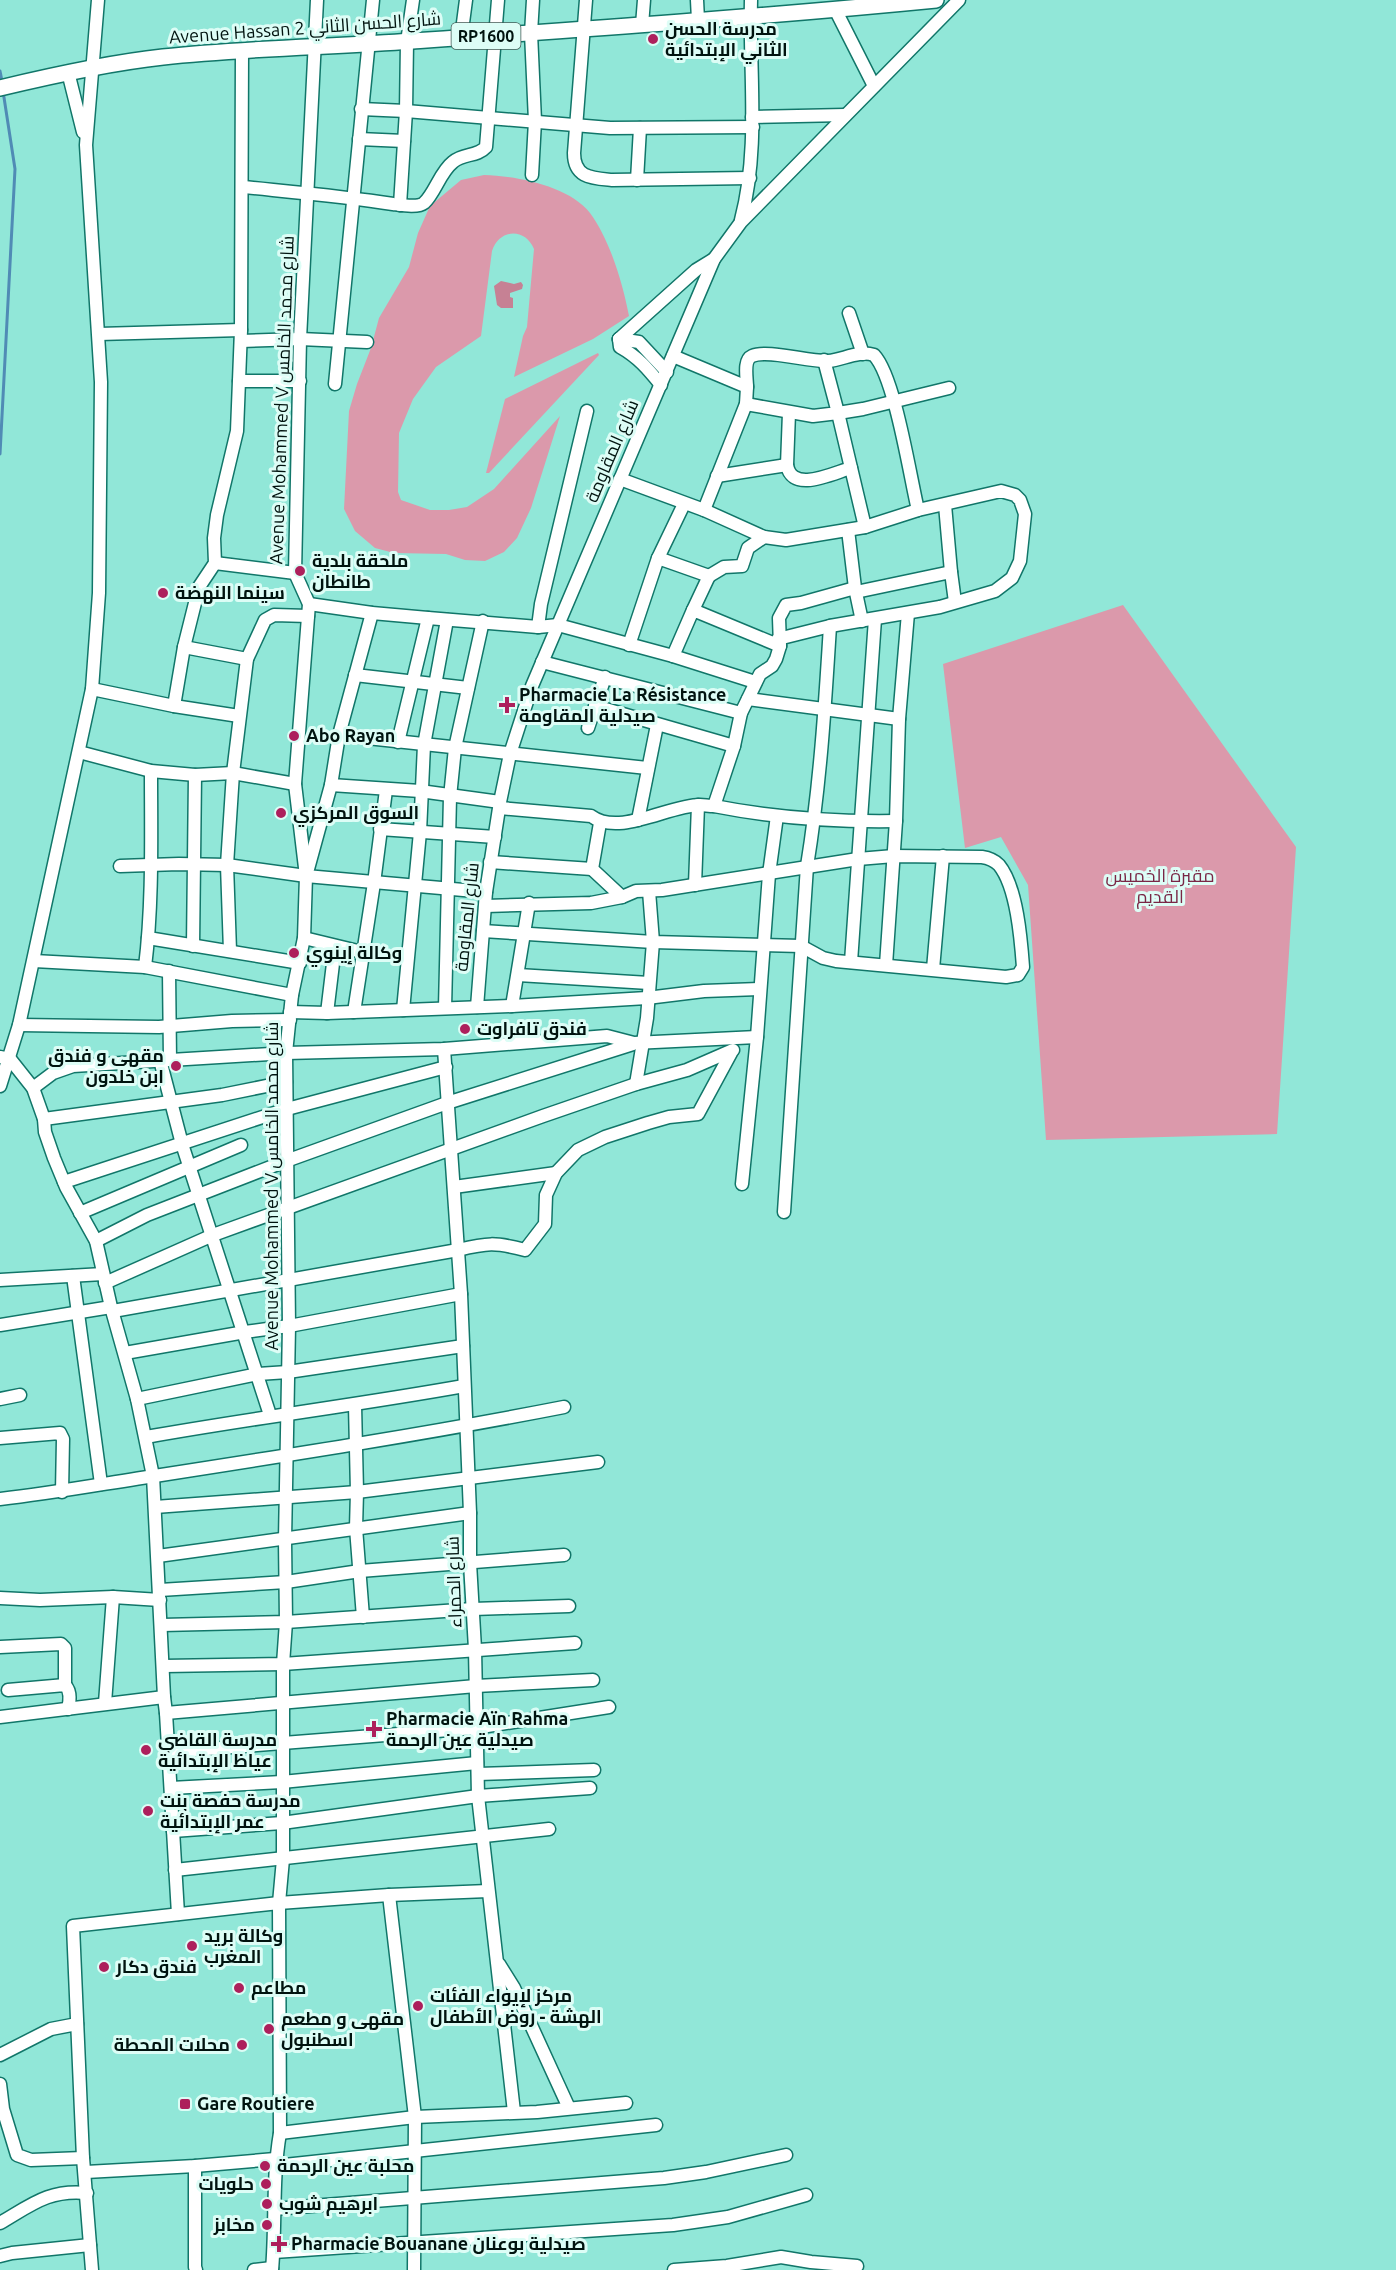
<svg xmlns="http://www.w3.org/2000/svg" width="1396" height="2270" font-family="Ubuntu,Cairo,sans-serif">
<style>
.green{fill:#db99ab}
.forest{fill:#c68194}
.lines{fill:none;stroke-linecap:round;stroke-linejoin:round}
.stream{stroke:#508bb5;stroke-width:3}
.minor-casing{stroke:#117669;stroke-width:15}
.major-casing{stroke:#117669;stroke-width:18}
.minor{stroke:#fff;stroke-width:12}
.major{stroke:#fff;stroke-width:15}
.poi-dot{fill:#ad205c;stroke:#ddfdf6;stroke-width:2}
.labels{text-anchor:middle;stroke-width:6;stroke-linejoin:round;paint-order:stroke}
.shield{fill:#ddfdf6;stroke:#425954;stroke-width:1.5}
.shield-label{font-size:16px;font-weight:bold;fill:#00130f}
.street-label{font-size:18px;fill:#00130f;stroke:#ddfdf6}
.poi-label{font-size:18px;font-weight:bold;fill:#00130f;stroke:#ddfdf6;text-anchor:start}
.park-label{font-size:18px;fill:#792645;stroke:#ddfdf6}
</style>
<rect width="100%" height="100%" fill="#91e7d8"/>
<!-- green -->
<g class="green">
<path d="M484 175C517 176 569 186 590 213 610 240 623 284 629 316L593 339 514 377 523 336 527 327 534 249C525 227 499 229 492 251L481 336 436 367 413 399 399 433 398 492 401 500 430 510H449L467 507 494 489 560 416 531 508 517 538 504 552 485 561 465 560 446 554 394 553 375 548 355 531 344 509 349 411 357 384 371 348 379 318 409 267 418 233 430 206 461 180Z"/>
<path d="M598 353 599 355 489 473H486L505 399Z"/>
<path d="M1123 605 1296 847 1277 1134 1046 1140 1028 885 1001 837 965 848 943 664Z"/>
</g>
<!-- forest -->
<path class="forest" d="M501 281 514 284 521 282 523 285 522 289 510 293V297L513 298V308H501L497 305 494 286Z"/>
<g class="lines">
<!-- stream -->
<g class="stream">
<path d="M0 71 2 81"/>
<path d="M0 454 15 169 3 91"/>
</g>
<!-- minor casing -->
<g class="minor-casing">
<g id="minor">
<path d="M586 0 574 153C574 178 592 178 612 180L750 178"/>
<path d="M697 0 698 20"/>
<path d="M835 9 874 86"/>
<path d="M642 25 644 0"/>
<path d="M461 38 466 0"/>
<path d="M242 51 241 330 237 431 217 515 214 538 215 563 199 587 184 647 247 659"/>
<path d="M68 72 83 132"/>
<path d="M361 109 406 111 610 128 753 127"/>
<path d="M752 117 845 115"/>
<path d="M359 139 404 141"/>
<path d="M532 175 535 121 531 33 533 0"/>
<path d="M637 180 640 128"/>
<path d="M243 187C293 192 343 196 393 204 401 205 418 208 424 203 435 193 440 172 453 162 463 153 477 157 486 147L498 0"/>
<path d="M400 205 406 111 407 42 413 0"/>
<path d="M741 220C760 148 749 73 751 0"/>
<path d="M849 313 863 354"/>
<path d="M99 334 241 330"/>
<path d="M619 339 696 270 714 259"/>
<path d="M619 339 620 347C638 357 648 369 661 385"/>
<path d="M619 339 639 342 667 372"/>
<path d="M241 341 300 339 367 342"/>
<path d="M673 356 747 387 746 404 704 510"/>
<path d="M239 381H300"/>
<path d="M335 384 373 0"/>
<path d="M747 387C747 378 743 360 752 356 767 349 809 362 828 361 843 360 858 350 874 355 895 377 910 477 918 510"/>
<path d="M746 404 813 416 838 413 824 360"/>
<path d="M789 413 787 465C792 494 833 473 851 468"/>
<path d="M717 476 787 465"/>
<path d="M620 479 704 510 764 537 786 540 865 527 918 510 1001 491 1015 495 1020 500 1025 514 1020 561 1012 578 995 591 940 607 830 626 778 639"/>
<path d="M945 505 951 572"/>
<path d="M865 527 838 413 863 409 949 388"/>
<path d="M848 530 855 588 862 621"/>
<path d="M658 558 709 576 693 610"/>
<path d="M215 563 295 573"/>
<path d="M709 576 724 567 742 566 748 548 764 537"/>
<path d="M856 592 951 572 955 602"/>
<path d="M309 604 372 613 428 618 538 627 558 625 673 656 755 682"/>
<path d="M538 627 541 604 587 411"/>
<path d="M629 645 658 558 684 504"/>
<path d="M673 656 693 610 780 646"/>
<path d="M542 662 741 713"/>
<path d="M355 675 468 688"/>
<path d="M92 689 174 706 239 716"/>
<path d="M748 699 899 719"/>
<path d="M174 706 184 647"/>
<path d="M595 706 734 746"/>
<path d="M588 728 605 677"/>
<path d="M339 735 647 768"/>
<path d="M398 742 428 618"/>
<path d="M79 752 151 771 195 775 233 773 295 784"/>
<path d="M331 785 420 791 500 802"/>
<path d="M714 806C775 818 834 822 896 821"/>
<path d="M500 808 591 816C619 837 669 805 700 805 704 805 709 806 714 806L734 746 741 713 760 674 772 666 776 659 780 646 779 618 786 605 801 603 855 588"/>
<path d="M638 820 657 725"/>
<path d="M600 823 592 869 622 897"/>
<path d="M380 829 495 837"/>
<path d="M490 862 592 869"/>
<path d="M120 866 179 864 227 865 306 876 486 892"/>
<path d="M308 869 331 785 339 735 372 613"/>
<path d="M695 885 698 805"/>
<path d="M483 931 653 942 801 946 823 958 836 961 1006 977 1018 975 1023 967C1021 940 1017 887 999 865 994 860 989 858 982 857L894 856 858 859 662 890 636 891 622 897 591 903 486 906"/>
<path d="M148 938 300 963"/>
<path d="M304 938 362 952"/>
<path d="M193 946 195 775"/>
<path d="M230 951 227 865 233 773 247 659 265 620 274 615 308 616"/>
<path d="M34 961 145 967 292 995"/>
<path d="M851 962 875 619"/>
<path d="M886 965 896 821 899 719 908 613"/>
<path d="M145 967C153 902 151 836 151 771"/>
<path d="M933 969 943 856"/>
<path d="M169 971 170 1060"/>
<path d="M518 975 649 983"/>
<path d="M512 1006 529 903"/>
<path d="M477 1007 486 892 500 802 510 754 532 686 714 259 741 222 959 0"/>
<path d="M445 1008 450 797 455 748 483 621"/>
<path d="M403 1010 420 832 424 745 447 620"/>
<path d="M290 1012 327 1013 512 1006 647 998 704 991 759 989"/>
<path d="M354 1012 374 883 386 790"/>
<path d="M327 1013 335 947"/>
<path d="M19 1025 159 1027 232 1021 290 1020"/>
<path d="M444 1049 461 1294 470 1513V1563L475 1649 478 1796 514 2112"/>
<path d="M0 1057 10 1059 33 1088 44 1119 45 1132 54 1158 66 1187 96 1241 111 1307 137 1399 153 1476 164 1697 166 1713 178 1914"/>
<path d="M160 1060 182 1144 270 1415"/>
<path d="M636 1084 647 1018 653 942 649 891"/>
<path d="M0 1086 19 1025 92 689 99 593 101 382 86 145 98 0"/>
<path d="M33 1088 53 1073 73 1066 286 1053 444 1049 607 1036 634 1043 757 1037"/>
<path d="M44 1119 222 1095 286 1082"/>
<path d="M64 1182 287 1109 446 1067"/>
<path d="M742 1184 757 1037 769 874 777 816"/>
<path d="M454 1187 556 1173"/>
<path d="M784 1212 807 866C820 786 825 707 830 626"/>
<path d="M80 1213 241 1145"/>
<path d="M96 1241 147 1215 286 1161 447 1103 633 1044"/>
<path d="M73 1276 101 1484"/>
<path d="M0 1280 103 1274"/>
<path d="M105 1283 213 1235 543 1116 636 1084 687 1070 733 1050"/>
<path d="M113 1311 458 1250C487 1243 495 1242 525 1250L545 1224 546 1195 556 1173 578 1150 605 1137 648 1123 669 1117 698 1114 731 1053"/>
<path d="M0 1325 111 1307"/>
<path d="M125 1353 245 1332 289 1326 461 1294"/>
<path d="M0 1399 20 1395"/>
<path d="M137 1399 258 1374 288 1372 463 1346"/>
<path d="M355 1405 357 1492 356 1528 363 1617"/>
<path d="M146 1437C252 1418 358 1405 464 1386"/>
<path d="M0 1438 60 1433 63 1439 62 1492"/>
<path d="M0 1499C54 1493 107 1483 161 1475 296 1454 431 1433 564 1407"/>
<path d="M155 1507 357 1492 598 1462"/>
<path d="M158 1556 470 1513"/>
<path d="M160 1590 286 1582 360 1571 564 1555"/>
<path d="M0 1598 40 1600 113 1597 160 1600"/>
<path d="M162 1625 286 1622 473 1609 569 1606"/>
<path d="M0 1647 61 1644 65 1648V1685"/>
<path d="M164 1666 283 1664 575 1643"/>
<path d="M8 1690 65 1685C71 1691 70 1701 68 1709"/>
<path d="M105 1703 113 1597"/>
<path d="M166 1713 476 1686 593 1680"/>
<path d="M0 1717 164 1697"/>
<path d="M169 1752 475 1728 609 1707"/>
<path d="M478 1774 594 1770"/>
<path d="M171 1788 282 1782 477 1763"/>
<path d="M173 1831 282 1823 478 1796 590 1788"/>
<path d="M175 1870 549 1829"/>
<path d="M389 1895 415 2117 414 2270"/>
<path d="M499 1964 514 1988 569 2108"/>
<path d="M0 2055 51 2029 77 2024"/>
<path d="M0 2084 3 2109 17 2155 31 2160 83 2158"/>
<path d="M280 2133 415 2117 537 2112 626 2103"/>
<path d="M195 2166V2267L196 2270"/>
<path d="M275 2166 656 2125"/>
<path d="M86 2172 195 2166 275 2159"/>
<path d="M274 2209 664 2178 706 2172 786 2155"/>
<path d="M0 2223C31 2205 49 2189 87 2193"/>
<path d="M274 2252 673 2225 728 2217 806 2195"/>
<path d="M0 2256 12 2253 90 2245"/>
<path d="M92 2270 83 2158 73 1926 279 1903 389 1895 488 1891"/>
<path d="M254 2270 272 2268"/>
<path d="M272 2270C276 2224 272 2179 280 2133L279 1903 283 1859V1664L286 1622 285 1540 289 1326 286 1053 292 995 304 938 306 876 295 784 309 604 295 573 300 339 317 0"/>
<path d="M674 2270 727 2266 781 2257 811 2262 857 2266"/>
</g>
</g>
<!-- major casing -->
<g class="major-casing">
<path id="major" d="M0 88C54 75 108 63 163 57 246 48 329 47 413 41 587 29 762 17 936 0"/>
</g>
<!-- minor -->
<use href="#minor" class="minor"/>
<!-- major -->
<use href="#major" class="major"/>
</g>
<!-- markers -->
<g class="poi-dot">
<circle cx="653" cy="39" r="6"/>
<circle cx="300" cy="571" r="6"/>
<circle cx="163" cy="593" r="6"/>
<path d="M504 696h6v6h6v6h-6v6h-6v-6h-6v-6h6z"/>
<circle cx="294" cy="736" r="6"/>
<circle cx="281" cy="813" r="6"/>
<circle cx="294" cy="953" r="6"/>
<circle cx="465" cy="1029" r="6"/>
<circle cx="176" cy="1066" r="6"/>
<path d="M371 1720h6v6h6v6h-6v6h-6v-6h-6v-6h6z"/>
<circle cx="146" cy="1750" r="6"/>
<circle cx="148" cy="1811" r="6"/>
<circle cx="192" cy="1946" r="6"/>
<circle cx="104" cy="1967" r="6"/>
<circle cx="239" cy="1988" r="6"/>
<circle cx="418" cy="2006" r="6"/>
<circle cx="269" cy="2029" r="6"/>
<circle cx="242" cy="2045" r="6"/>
<rect x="179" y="2098" width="12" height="12" rx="3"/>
<circle cx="265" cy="2166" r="6"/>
<circle cx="266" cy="2184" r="6"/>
<circle cx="267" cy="2204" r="6"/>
<circle cx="267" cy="2225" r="6"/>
<path d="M276 2235h6v6h6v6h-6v6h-6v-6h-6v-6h6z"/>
</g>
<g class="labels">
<!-- shield labels -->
<rect class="shield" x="451.5" y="23" width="69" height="26" rx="4.5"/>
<g class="shield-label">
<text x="486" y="42">RP1600</text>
</g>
<!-- street labels -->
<g class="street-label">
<text transform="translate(305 28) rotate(-4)" y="6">Avenue Hassan 2 شارع الحسن الثاني</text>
<text transform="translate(282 400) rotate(-88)" y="6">Avenue Mohammed V شارع محمد الخامس</text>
<text transform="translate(612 451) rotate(-67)" y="6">شارع المقاومة</text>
<text transform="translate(467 917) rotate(-84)" y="6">شارع المقاومة</text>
<text transform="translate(272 1186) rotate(-90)" y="6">Avenue Mohammed V شارع محمد الخامس</text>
<text transform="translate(454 1582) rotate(-92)" y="6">شارع الحمراء</text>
</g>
<!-- poi labels -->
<g class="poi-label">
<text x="665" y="35">مدرسة الحسن<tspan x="665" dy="21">الثاني الإبتدائية</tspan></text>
<text x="312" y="567">ملحقة بلدية<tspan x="312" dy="21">طانطان</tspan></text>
<text x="175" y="599">سينما النهضة</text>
<text x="519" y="701">Pharmacie La Résistance<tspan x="519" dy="21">صيدلية المقاومة</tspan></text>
<text x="306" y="742">Abo Rayan</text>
<text x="293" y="819">السوق المركزي</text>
<text x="306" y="959">وكالة إينوي</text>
<text x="477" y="1035">فندق تافراوت</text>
<text x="164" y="1062" text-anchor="end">مقهى و فندق<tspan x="164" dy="21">ابن خلدون</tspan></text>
<text x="386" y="1725">Pharmacie Aïn Rahma<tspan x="386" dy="21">صيدلية عين الرحمة</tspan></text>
<text x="158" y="1746">مدرسة القاضي<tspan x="158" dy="21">عياظ الإبتدائية</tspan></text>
<text x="160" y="1807">مدرسة حفصة بنت<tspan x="160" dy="21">عمر الإبتدائية</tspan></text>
<text x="204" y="1942">وكالة بريد<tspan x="204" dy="21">المغرب</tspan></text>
<text x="116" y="1973">فندق دكار</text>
<text x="251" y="1994">مطاعم</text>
<text x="430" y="2002">مركز لإيواء الفئات<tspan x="430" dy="21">الهشة - روض الأطفال</tspan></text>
<text x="281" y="2025">مقهى و مطعم<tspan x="281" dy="21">اسطنبول</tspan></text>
<text x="230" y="2051" text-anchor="end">محلات المحطة</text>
<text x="197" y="2110">Gare Routiere</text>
<text x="277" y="2172">محلبة عين الرحمة</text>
<text x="254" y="2190" text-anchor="end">حلويات</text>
<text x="279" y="2210">ابرهيم شوب</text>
<text x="255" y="2231" text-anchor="end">مخابز</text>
<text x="291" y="2250">Pharmacie Bouanane صيدلية بوعنان</text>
</g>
<!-- park labels -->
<g class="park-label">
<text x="1160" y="882">مقبرة الخميس<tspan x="1160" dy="21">القديم</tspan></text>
</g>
</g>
</svg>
